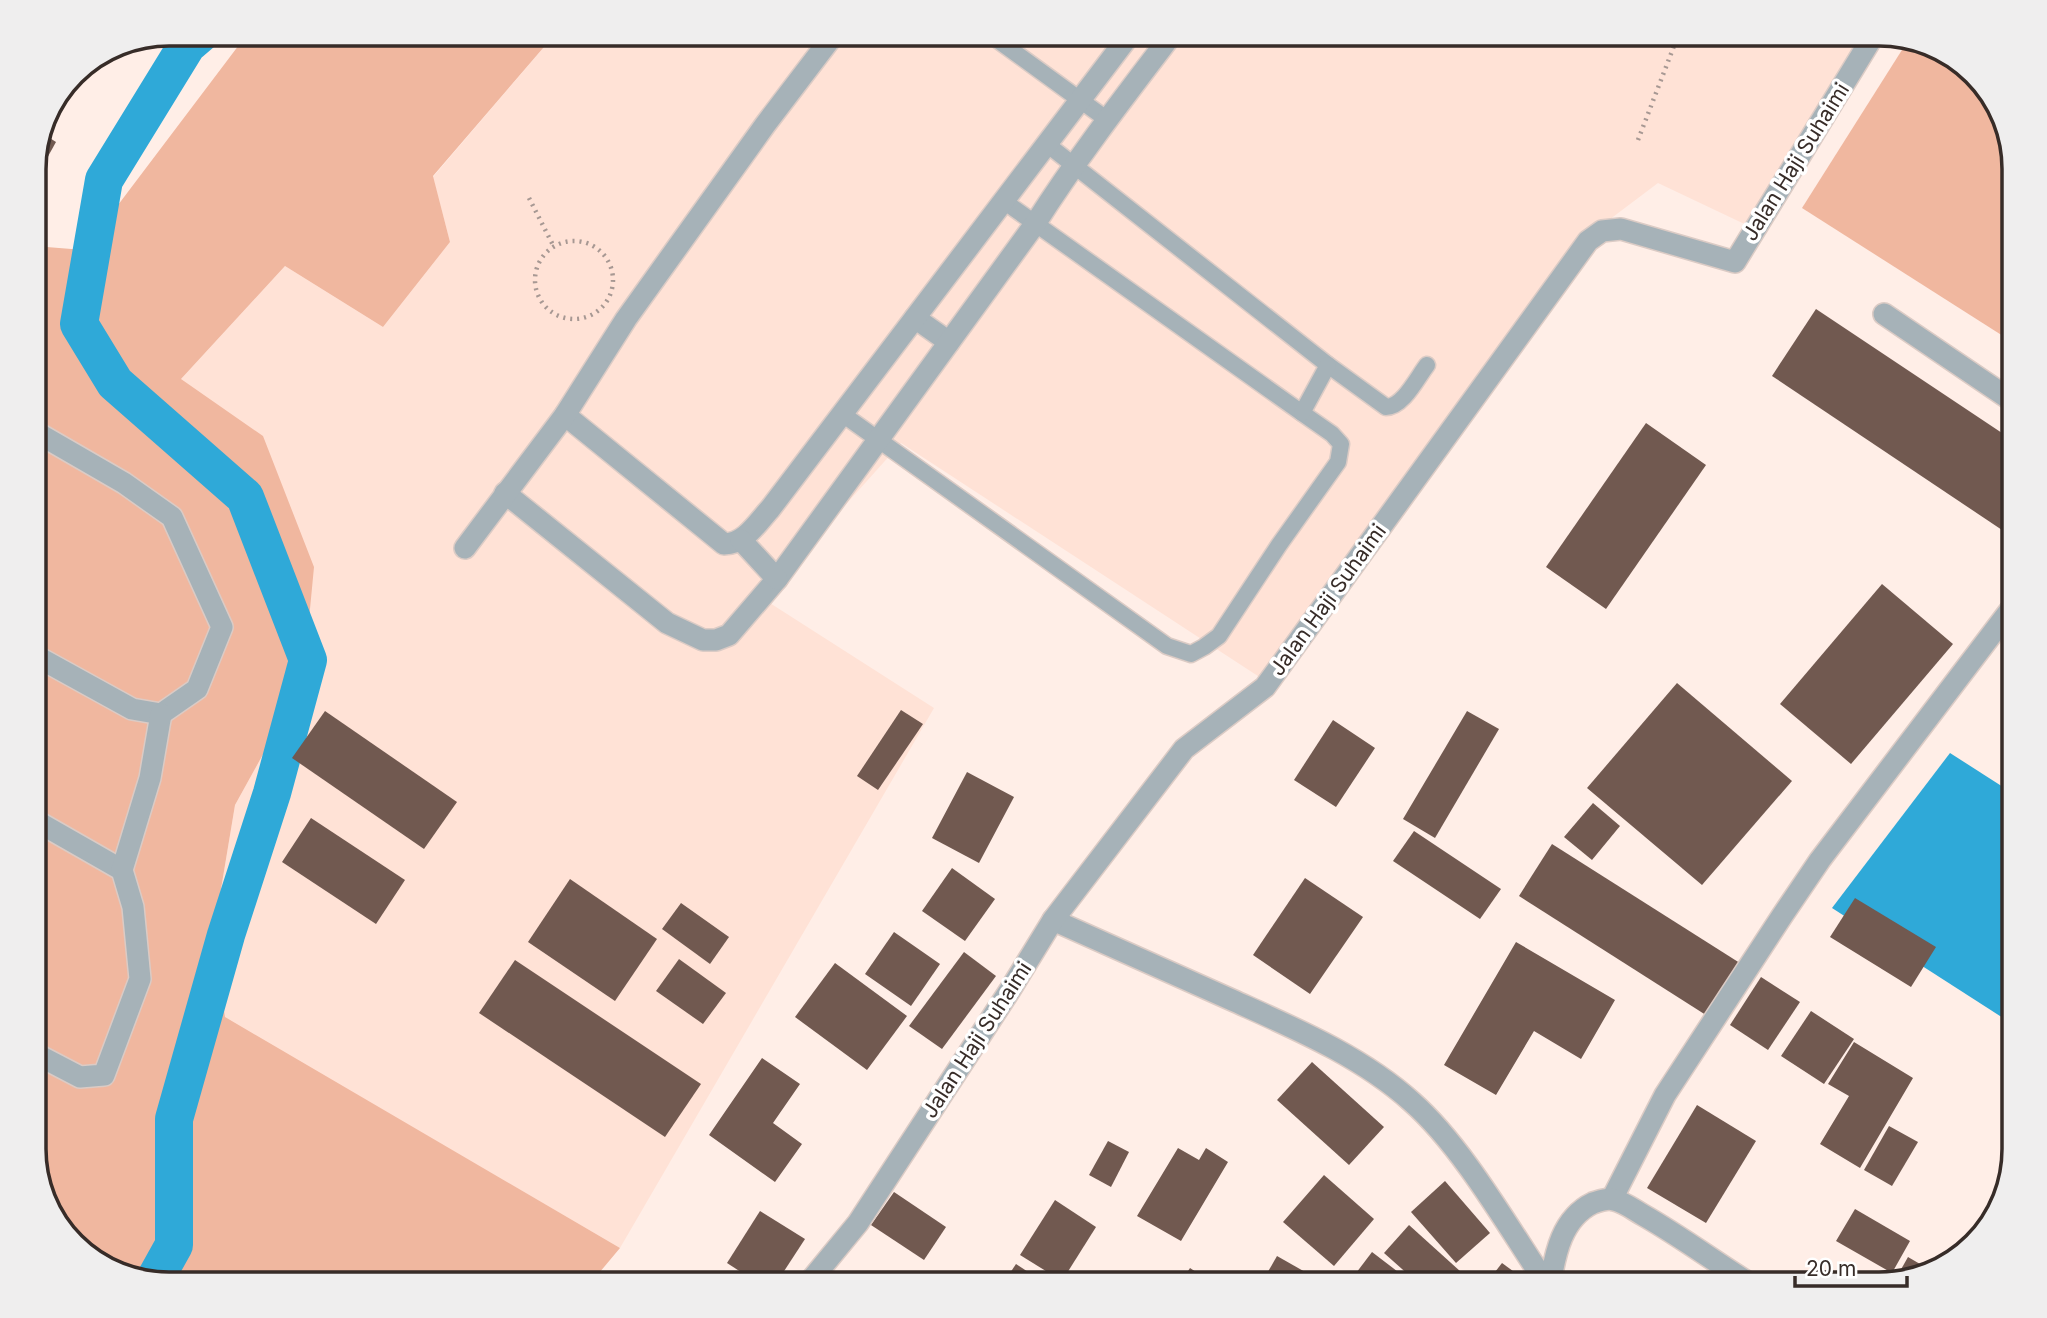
<svg xmlns="http://www.w3.org/2000/svg" width="2047" height="1318" font-family="Inter,sans-serif">
<style>
.built{fill:#ffe2d6}
.green{fill:#f0b79f}
.water{fill:#2fa9d8}
.lines{fill:none;stroke-linecap:round;stroke-linejoin:round}
.canal{stroke:#2fa9d8;stroke-width:38}
.building{fill:#715950}
.lane-casing{stroke:#dbcbc5;stroke-width:19}
.street-casing{stroke:#dbcbc5;stroke-width:24}
.path{stroke:#a79893;stroke-width:4.5;stroke-dasharray:2 5;stroke-linecap:butt}
.lane{stroke:#a6b2b8;stroke-width:16}
.street{stroke:#a6b2b8;stroke-width:21}
.labels{text-anchor:middle;stroke-width:7;stroke-linejoin:round;paint-order:stroke}
.street-label{font-size:21px;fill:#372c28;stroke:#fff}
.rim{fill:none;stroke:#372c28;stroke-width:3.5}
</style>
<rect width="100%" height="100%" fill="#ffeee7"/>
<!-- built -->
<path class="built" d="M556 33H1875L1755 229 1658 183 1585 238 1264 680 901 443 762 598 934 708 620 1248 225 1018 213 937 235 805 303 682 181 379 285 266 383 327 450 242 433 177Z"/>
<!-- green -->
<g class="green">
<path d="M248 33H556L433 176 450 242 383 327 285 266 181 379 263 436 314 567 303 682 235 805 213 937 225 1017 620 1248 589 1285H168L94 1262 52 1218 34 1158V246L84 250Z"/>
<path d="M1907 42 1953 56 1996 101 2014 168V343L1802 208Z"/>
</g>
<!-- water -->
<path class="water" d="M1950 753 2014 794V1025L1832 908Z"/>
<g class="lines">
<!-- canal -->
<path class="canal" d="M154 1281 174 1245V1119L226 935 272 793 308 660 245 497 115 383 79 324 104 180 187 45 201 33"/>
</g>
<!-- building -->
<g class="building">
<path d="M45 135 56 142 41 169 34 166V160Z"/>
<path d="M1816 309 2014 441V538L1772 376Z"/>
<path d="M1646 423 1706 465 1606 609 1546 567Z"/>
<path d="M1882 584 1953 644 1851 764 1780 704Z"/>
<path d="M1677 683 1792 781 1702 885 1587 788Z"/>
<path d="M901 710 923 724 878 790 857 776Z"/>
<path d="M325 711 457 802 424 849 292 758Z"/>
<path d="M1467 711 1499 729 1435 838 1403 819Z"/>
<path d="M1333 720 1375 748 1336 807 1294 780Z"/>
<path d="M967 772 1014 797 979 863 932 838Z"/>
<path d="M1593 803 1620 826 1592 860 1564 837Z"/>
<path d="M311 818 405 880 376 924 282 862Z"/>
<path d="M1414 831 1501 889 1480 919 1393 861Z"/>
<path d="M1552 844 1743 965 1709 1017 1519 896Z"/>
<path d="M952 868 995 899 965 941 922 911Z"/>
<path d="M1305 878 1363 917 1310 994 1253 955Z"/>
<path d="M570 879 657 939 615 1001 528 942Z"/>
<path d="M1855 898 1936 947 1911 987 1830 937Z"/>
<path d="M681 903 729 937 710 964 662 929Z"/>
<path d="M894 932 940 964 911 1006 865 974Z"/>
<path d="M1516 942 1615 1000 1581 1059 1534 1031 1496 1095 1444 1065Z"/>
<path d="M964 952 996 976 942 1049 909 1026Z"/>
<path d="M679 959 726 993 703 1024 656 991Z"/>
<path d="M515 960 701 1084 665 1137 479 1013Z"/>
<path d="M835 963 907 1016 867 1070 795 1017Z"/>
<path d="M1761 977 1800 1002 1768 1050 1730 1025Z"/>
<path d="M1811 1011 1854 1039 1824 1084 1781 1056Z"/>
<path d="M1854 1042 1913 1078 1860 1168 1820 1144 1849 1096 1828 1084Z"/>
<path d="M762 1058 800 1084 773 1123 802 1144 775 1182 709 1135Z"/>
<path d="M1312 1062 1384 1127 1349 1165 1277 1100Z"/>
<path d="M1697 1105 1756 1141 1706 1223 1647 1188Z"/>
<path d="M1889 1126 1918 1142 1892 1186 1864 1170Z"/>
<path d="M1108 1141 1129 1152 1111 1187 1089 1175Z"/>
<path d="M1178 1148 1199 1160 1206 1148 1228 1162 1181 1241 1137 1216Z"/>
<path d="M1324 1175 1374 1219 1334 1266 1283 1222Z"/>
<path d="M1445 1181 1490 1233 1456 1263 1411 1212Z"/>
<path d="M894 1192 946 1227 924 1260 871 1225Z"/>
<path d="M1055 1200 1096 1227 1062 1281 1020 1255Z"/>
<path d="M1855 1209 1910 1241 1892 1273 1836 1241Z"/>
<path d="M760 1211 805 1239 775 1285H761L727 1263Z"/>
<path d="M1409 1225 1461 1272 1449 1285H1420L1384 1253Z"/>
<path d="M1372 1252 1406 1278 1400 1285H1347Z"/>
<path d="M1277 1256 1321 1281 1319 1285H1267L1262 1282Z"/>
<path d="M1908 1257 1932 1271 1895 1280Z"/>
<path d="M1502 1263 1532 1285H1485Z"/>
<path d="M1016 1264 1048 1285H1002Z"/>
<path d="M1190 1268 1216 1285H1179Z"/>
</g>
<g class="lines">
<!-- lane casing -->
<g class="lane-casing">
<g id="lane">
<path d="M988 33 1109 121"/>
<path d="M1048 145 1328 365 1386 407C1403 407 1417 378 1427 365"/>
<path d="M841 413 1167 646 1191 654 1204 647 1219 636 1279 545 1338 462 1341 444 1332 434 1302 413 1005 202"/>
<path d="M1302 413 1328 365"/>
</g>
</g>
<!-- street casing -->
<g class="street-casing">
<g id="street">
<path d="M1884 314 2014 402"/>
<path d="M915 318 949 342"/>
<path d="M565 415 724 544C745 544 757 523 770 509L1131 33"/>
<path d="M34 431 124 483 172 517 222 627 197 689 161 714 132 709 34 655"/>
<path d="M505 493 667 623 703 640H716L729 635 777 579 1035 224C1077 158 1125 96 1173 33"/>
<path d="M741 540 777 579"/>
<path d="M465 548 565 415 626 319 765 125 835 33"/>
<path d="M38 822 122 870"/>
<path d="M1053 920C1113 947 1173 974 1232 1000 1294 1028 1361 1056 1412 1102 1463 1147 1508 1227 1547 1285"/>
<path d="M34 1053 80 1077 104 1075 140 979 133 907 122 870 150 778 161 714"/>
<path d="M1612 1199 1665 1095 1782 916 1820 860 2014 605"/>
<path d="M807 1285 858 1223 1010 990 1053 920 1184 749 1265 687 1588 241 1602 231 1621 229 1735 262 1875 33"/>
<path d="M1550 1285C1555 1253 1562 1218 1593 1203 1599 1201 1608 1198 1614 1200 1624 1202 1634 1210 1643 1215 1680 1236 1715 1262 1752 1285"/>
</g>
</g>
<!-- path -->
<g class="path">
<path d="M1638 140 1679 33"/>
<path d="M529 198 554 247"/>
<circle cx="574" cy="280" r="39"/>
</g>
<!-- lane -->
<use href="#lane" class="lane"/>
<!-- street -->
<use href="#street" class="street"/>
</g>
<g class="labels">
<!-- street labels -->
<g class="street-label">
<text transform="translate(1796 162) rotate(-58)" y="7">Jalan Haji Suhaimi</text>
<text transform="translate(1328 600) rotate(-54)" y="7">Jalan Haji Suhaimi</text>
<text transform="translate(977 1040) rotate(-57)" y="7">Jalan Haji Suhaimi</text>
</g>
</g>
<!-- crop -->
<path d="M0 0H2047V1318H0ZM169 46H1879A123 123 0 0 1 2002 169V1149A123 123 0 0 1 1879 1272H169A123 123 0 0 1 46 1149V169A123 123 0 0 1 169 46Z" fill="#efeeee" fill-rule="evenodd"/>
<path class="rim" d="M169 46H1879A123 123 0 0 1 2002 169V1149A123 123 0 0 1 1879 1272H169A123 123 0 0 1 46 1149V169A123 123 0 0 1 169 46Z"/>
<!-- scale -->
<path d="M1795 1276v10h112v-10" fill="none" stroke="#372c28" stroke-width="3.5"/>
<text x="1806" y="1276" font-size="21" fill="#372c28" stroke="#ffffff" stroke-width="5" paint-order="stroke">20 m</text>
</svg>
